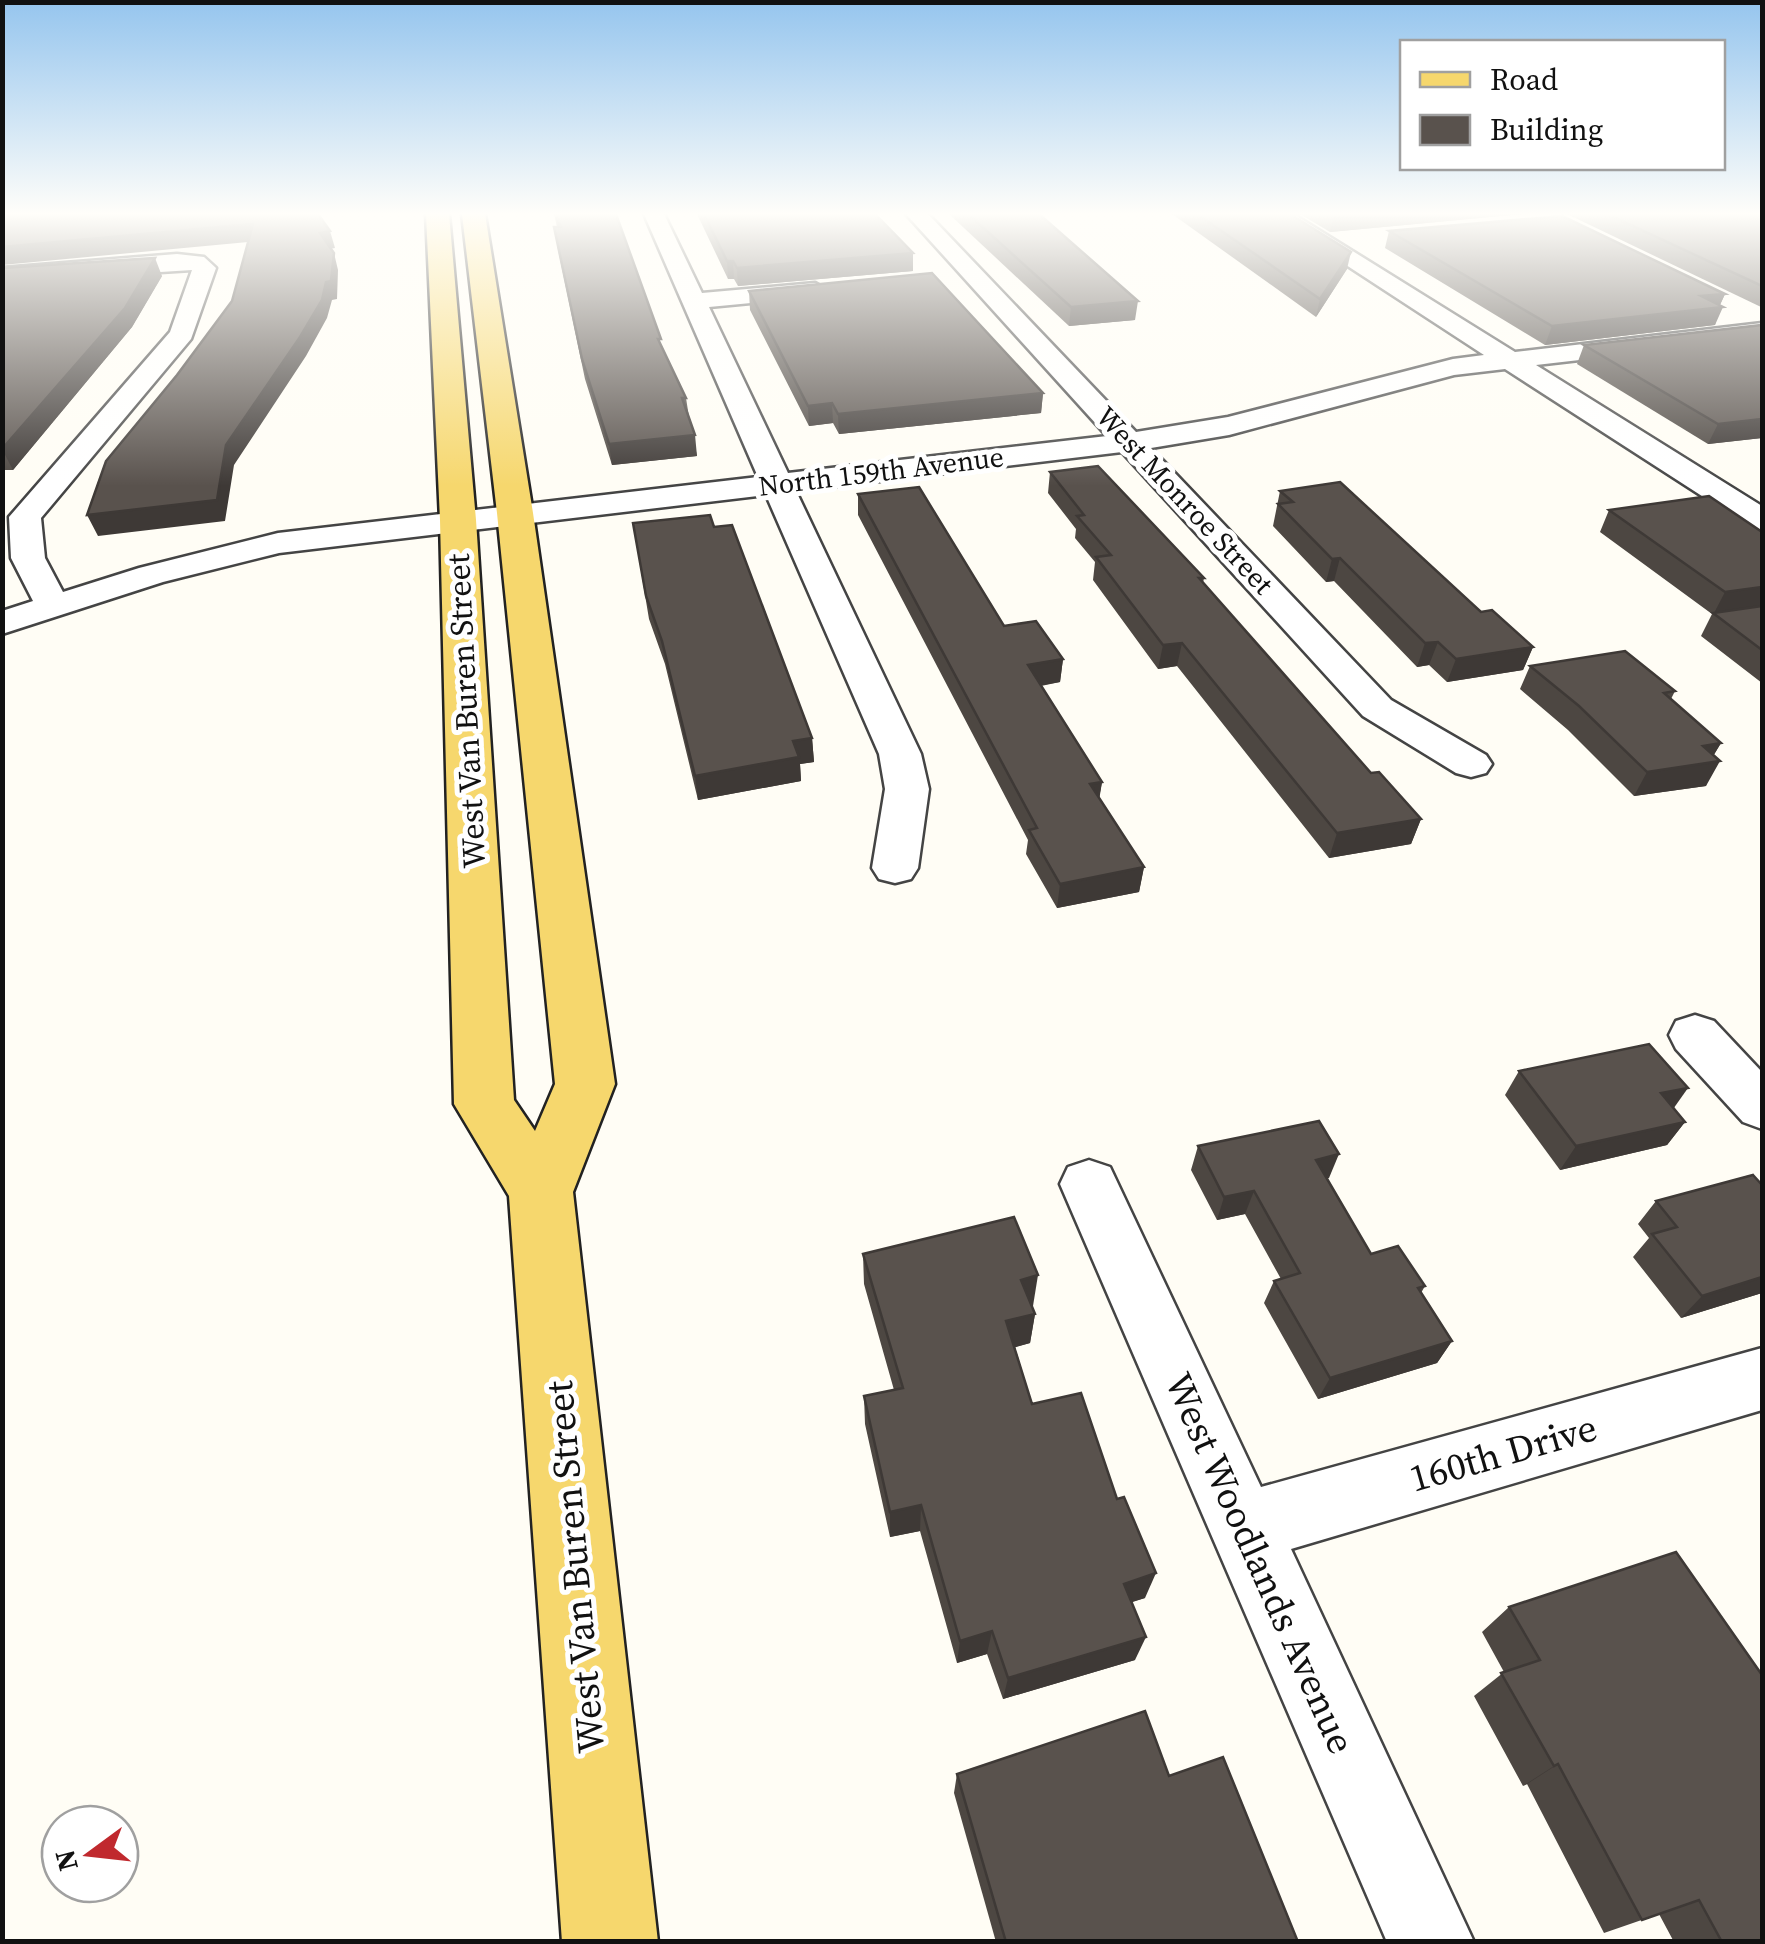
<svg xmlns="http://www.w3.org/2000/svg" width="1765" height="1944" font-family="'Source Serif 4',serif">
<style>
.lines{fill:none;stroke-linecap:round;stroke-linejoin:round}
.street-casing{stroke:#444;stroke-width:5}
.primary-casing{stroke:#222;stroke-width:5}
.street{fill:#fff;fill-rule:evenodd}
.primary{fill:#f6d76d;fill-rule:evenodd}
.wall{fill:#4d4742}
.shaded-wall{fill:#3e3936}
.building{fill:#59524d;stroke:#3e3936;stroke-width:2.5}
.labels{text-anchor:middle;stroke-width:10;stroke-linejoin:round;paint-order:stroke}
.far-street-label{font-size:28px;fill:#111;stroke:#fff}
.street-label{font-size:32px;fill:#111;stroke:#fff}
.near-street-label{font-size:38px;fill:#111;stroke:#fff}
</style>
<rect width="100%" height="100%" fill="#fffdf5"/>
<g class="lines">
<!-- street casing -->
<g class="street-casing">
<g id="street">
<path d="M644 214H664L702 293 815 283 827 290 815 297 709 307 788 473 1107 436 906 214H928L1136 432 1228 417 1453 359 1484 355 1268 214H1293L1515 352 1762 323V339L1536 365 1762 506V530L1750 527 1505 369 1454 375 1229 435 1151 448 1391 700 1486 755 1492 764 1486 773 1471 777 1456 773 1363 716 1122 452 796 491 921 754 929 789 918 868 911 879 895 883 879 879 872 868 885 789 879 754 766 495 279 553 163 582 2 634V611L33 601 11 558 9 517 170 332 192 270 2 282V268L177 254 204 257 216 268 191 339 41 518 45 558 63 592 139 568 278 533 758 477Z"/>
<path d="M1695 1015 1714 1021 1762 1072V1129L1743 1122 1676 1049 1669 1035 1676 1021Z"/>
<path d="M1089 1160 1110 1167 1261 1487 1762 1348V1410L1291 1549 1474 1942H1387L1060 1184 1068 1167Z"/>
</g>
</g>
<!-- primary casing -->
<g class="primary-casing">
<path id="primary" d="M426 214H449L476 520 514 1100 535 1131 555 1084 497 513 462 214H485L533 513 615 1084 573 1192 658 1942H562L509 1196 454 1104 440 520Z"/>
</g>
<!-- street -->
<use href="#street" class="street"/>
<!-- primary -->
<use href="#primary" class="primary"/>
</g>
<!-- wall -->
<g class="wall">
<path d="M554 214H616L662 348 686 398 689 417 697 456 612 465 585 379 557 245V227Z"/>
<path d="M697 214H875L913 271 738 286 734 279H728Z"/>
<path d="M949 214H1039L1135 320 1069 326Z"/>
<path d="M1172 214H1290L1347 269 1316 317Z"/>
<path d="M1300 214H1522L1330 232Z"/>
<path d="M1567 214H1762V306L1761 307Z"/>
<path d="M1389 231 1725 294 1720 305 1715 325 1545 345 1385 248Z"/>
<path d="M2 268 162 276 132 327 13 470H2Z"/>
<path d="M749 291 1043 393 1041 413 839 434 833 423 809 426 750 310Z"/>
<path d="M1584 345 1762 438 1708 444 1577 364Z"/>
<path d="M1050 472 1204 578 1203 583 1371 773 1421 819 1411 844 1329 858 1177 666 1158 669 1093 580 1095 562 1075 538 1076 529 1048 493Z"/>
<path d="M1280 491 1481 612 1533 647 1523 670 1447 682 1429 665 1417 667 1334 581 1326 582 1273 526Z"/>
<path d="M858 494 1004 626 1063 659 1060 682 1041 686 1102 782 1099 798 1144 867 1139 892 1057 908 1026 854 1028 840 858 515Z"/>
<path d="M1609 510 1762 532V683L1701 636 1712 614 1600 532Z"/>
<path d="M633 523 714 527 812 738 814 762 800 764 801 781 698 800 665 664 649 619Z"/>
<path d="M1530 666 1675 691 1671 699 1721 743 1713 756 1706 786 1634 796 1568 730 1520 689Z"/>
<path d="M1519 1071 1685 1122 1667 1145 1560 1170 1505 1095Z"/>
<path d="M1198 1146 1329 1178H1327L1371 1254 1425 1286 1421 1293 1452 1341 1437 1363 1318 1399 1264 1303 1274 1281 1281 1279 1245 1214 1217 1220 1191 1170Z"/>
<path d="M1656 1201 1762 1293 1681 1318 1633 1257 1649 1238 1638 1224Z"/>
<path d="M863 1254 1033 1306H1032L1035 1314 1030 1343 1015 1347 1032 1404 1145 1598 1131 1602 1135 1660 1003 1699 987 1654 957 1663 920 1531 890 1537 865 1424 864 1396 894 1390 864 1284Z"/>
<path d="M1509 1607 1762 1942H1674L1659 1914 1604 1933 1527 1784 1523 1786 1474 1696 1504 1672 1482 1632Z"/>
<path d="M957 1774 1169 1776 1298 1942H996L954 1793Z"/>
</g>
<!-- shaded-wall -->
<g class="shaded-wall">
<path d="M1357 214H1522L1330 232 1334 216Z"/>
<path d="M253 224 259 241 2 265V247Z"/>
<path d="M330 231 335 248 324 250 320 233Z"/>
<path d="M1351 252 1347 269 1316 317 1320 299Z"/>
<path d="M334 253 338 270 337 299 332 300 327 318 306 356 234 465 225 521 98 536 87 515 226 445Z"/>
<path d="M913 253V271L738 286 737 268Z"/>
<path d="M155 258 162 276 132 327 13 470 2 449Z"/>
<path d="M727 261H733L734 279H728Z"/>
<path d="M1725 294 1719 307H1723L1715 325 1545 345 1552 326 1701 296Z"/>
<path d="M1138 301 1135 320 1069 326 1071 307Z"/>
<path d="M1043 393 1041 413 839 434 838 414Z"/>
<path d="M832 403 833 423 809 426 808 406Z"/>
<path d="M1762 419V438L1708 444 1718 424Z"/>
<path d="M695 435 697 456 612 465 609 444Z"/>
<path d="M1340 558 1334 581 1326 582 1332 559Z"/>
<path d="M1762 587V608L1713 615 1725 592Z"/>
<path d="M1438 642 1429 665 1417 667 1425 643Z"/>
<path d="M1182 643 1177 666 1158 669 1163 645Z"/>
<path d="M1533 647 1523 670 1447 682 1456 659Z"/>
<path d="M1063 659 1060 682 1026 688 1028 665Z"/>
<path d="M812 738 814 762 800 764 801 781 698 800 695 776 793 741Z"/>
<path d="M1721 743 1709 763 1720 761 1706 786 1634 796 1647 772 1703 746Z"/>
<path d="M1102 782 1098 807 1090 784Z"/>
<path d="M1421 819 1411 844 1329 858 1337 833Z"/>
<path d="M1144 867 1139 892 1057 908 1060 884Z"/>
<path d="M1688 1088 1671 1112 1661 1093Z"/>
<path d="M1685 1122 1667 1145 1560 1170 1576 1146Z"/>
<path d="M1339 1154 1329 1178 1306 1183 1316 1160Z"/>
<path d="M1254 1191 1245 1214 1217 1220 1224 1197Z"/>
<path d="M1038 1275 1033 1306 1017 1310 1021 1280Z"/>
<path d="M1762 1277V1293L1681 1318 1702 1296Z"/>
<path d="M1035 1314 1030 1343 1002 1351 1006 1321Z"/>
<path d="M1452 1341 1437 1363 1318 1399 1330 1378Z"/>
<path d="M921 1505 920 1531 890 1537V1512Z"/>
<path d="M1156 1573 1145 1598 1114 1608 1124 1584Z"/>
<path d="M992 1631 987 1654 957 1663 960 1641Z"/>
<path d="M1146 1637 1135 1660 1003 1699 1008 1678Z"/>
<path d="M1558 1764 1527 1784 1523 1786 1554 1766Z"/>
</g>
<!-- building -->
<g class="building">
<path d="M2 214H318L330 231 320 233 334 253 331 281 326 282 322 300 300 337 226 445 217 500 87 515 106 461 177 375 232 301 253 224 2 247Z"/>
<path d="M555 214H616L661 339H658L686 398H682L695 435 609 444 582 359 554 227H561Z"/>
<path d="M704 214H875L913 253 737 268 733 261H727Z"/>
<path d="M968 214H1039L1138 301 1071 307Z"/>
<path d="M1197 214H1290L1351 252 1320 299Z"/>
<path d="M1607 214H1762V286Z"/>
<path d="M1562 216 1725 294 1701 296 1723 307 1552 326 1389 231Z"/>
<path d="M155 258 125 308 2 449V268Z"/>
<path d="M932 273 1043 393 838 414 832 403 808 406 749 291Z"/>
<path d="M1762 325V419L1718 424 1584 345Z"/>
<path d="M1098 466 1204 578H1199L1371 773 1379 772 1421 819 1337 833 1182 643 1163 645 1096 557 1111 555 1077 516 1084 515 1050 472Z"/>
<path d="M1340 482 1481 612 1492 610 1533 647 1456 659 1438 642 1425 643 1340 558 1332 559 1278 504 1293 502 1280 491Z"/>
<path d="M919 487 1004 626 1036 621 1063 659 1028 665 1102 782 1090 784 1144 867 1060 884 1029 830 1037 828 858 494Z"/>
<path d="M1709 496 1762 532V587L1725 592 1609 510Z"/>
<path d="M710 515 714 527 732 525 812 738 793 741 799 757 695 776 662 641 646 596 633 523Z"/>
<path d="M1762 606V650L1713 613Z"/>
<path d="M1625 651 1675 691 1664 693 1721 743 1703 746 1720 761 1647 772 1579 706 1530 666Z"/>
<path d="M1649 1044 1688 1088 1661 1093 1685 1122 1576 1146 1519 1071Z"/>
<path d="M1319 1121 1339 1154 1316 1160 1371 1254 1398 1246 1425 1286 1418 1288 1452 1341 1330 1378 1274 1281 1300 1273 1254 1191 1224 1197 1198 1146Z"/>
<path d="M1753 1175 1762 1185V1277L1702 1296 1652 1234 1677 1227 1656 1201Z"/>
<path d="M1014 1217 1038 1275 1021 1280 1035 1314 1006 1321 1032 1404 1081 1393 1117 1499 1124 1497 1156 1573 1124 1584 1146 1637 1008 1678 992 1631 960 1641 921 1505 890 1512 864 1396 903 1388 863 1254Z"/>
<path d="M1676 1552 1762 1675V1942H1722L1699 1900 1642 1920 1558 1764 1554 1766 1501 1673 1540 1660 1509 1607Z"/>
<path d="M1145 1711 1169 1776 1223 1757 1298 1942H1006L957 1774Z"/>
</g>
<!-- sky -->
<linearGradient id="sky" x2="0" y2="1"><stop stop-color="#95c5ee"/><stop offset="0.44" stop-color="#fffefa"/><stop offset="1" stop-color="#fffefa" stop-opacity="0"/></linearGradient>
<rect width="1765" height="486" fill="url(#sky)"/>
<g class="labels">
<!-- far-street labels -->
<g class="far-street-label">
<text transform="translate(881 471) rotate(-7)" y="10">North 159th Avenue</text>
<text transform="translate(1185 500) rotate(47)" y="10">West Monroe Street</text>
</g>
<!-- street labels -->
<g class="street-label">
<text transform="translate(466 711) rotate(-93)" y="11">West Van Buren Street</text>
</g>
<!-- near-street labels -->
<g class="near-street-label">
<text transform="translate(1503 1453) rotate(-16)" y="13">160th Drive</text>
<text transform="translate(1260 1563) rotate(66)" y="13">West Woodlands Avenue</text>
<text transform="translate(575 1567) rotate(-95)" y="13">West Van Buren Street</text>
</g>
</g>
<!-- border -->
<rect width="1765" height="1944" fill="none" stroke="#111111" stroke-width="10"/>
<!-- legend -->
<rect x="1400" y="40" width="325" height="130" fill="#ffffff" stroke="#a0a0a0" stroke-width="2.5"/>
<rect x="1420" y="72" width="50" height="15" fill="#f6d76d" stroke="#a0a0a0" stroke-width="2.5"/>
<text x="1490" y="90" font-size="30" fill="#111111">Road</text>
<rect x="1420" y="115" width="50" height="30" fill="#59524d" stroke="#a0a0a0" stroke-width="2.5"/>
<text x="1490" y="140" font-size="30" fill="#111111">Building</text>
<!-- north arrow -->
<g transform="translate(90 1854) rotate(255)"><circle r="48" fill="#ffffff" stroke="#a0a0a0" stroke-width="2.5"/>
<path d="M0-8L18 38L0 25L-18 38Z" fill="#c0292e"/>
<text y="-15" font-size="28" font-weight="bold" text-anchor="middle" fill="#111111">N</text>
</g>
</svg>
